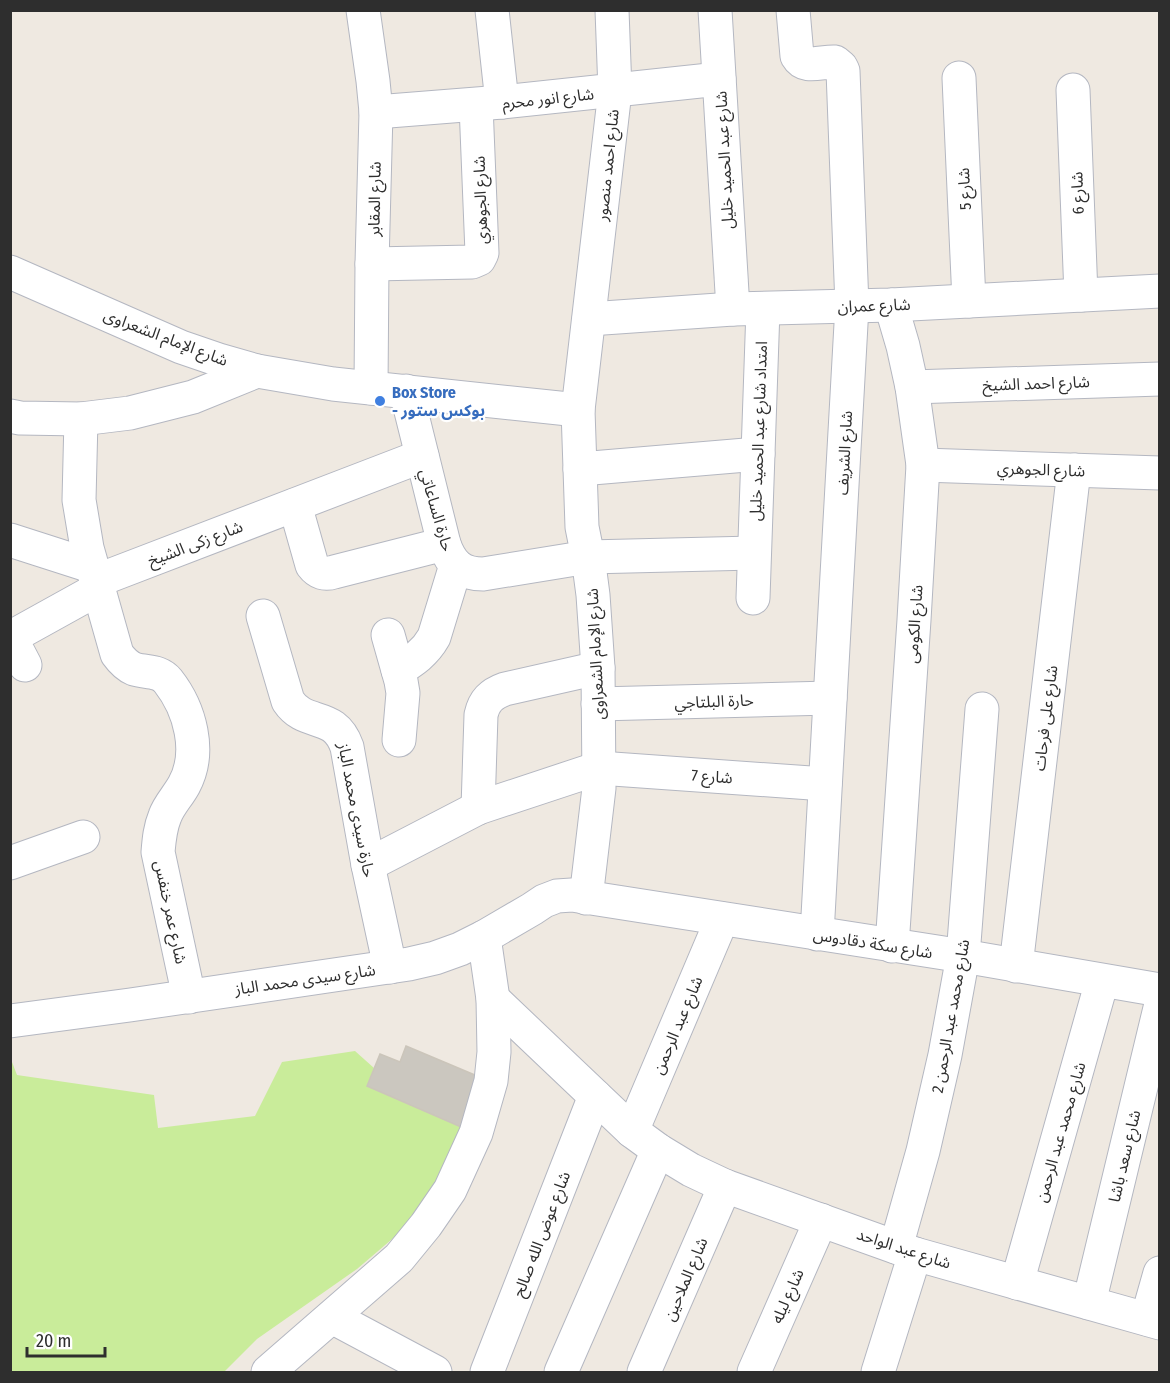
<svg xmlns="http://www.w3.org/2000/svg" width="1170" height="1383" font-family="'Fira Sans Condensed','Noto Sans Arabic',sans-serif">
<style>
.pitch{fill:#c9ec9a}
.building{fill:#cbc7bf;stroke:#cbc5ba;stroke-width:1.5}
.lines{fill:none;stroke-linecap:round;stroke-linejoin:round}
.minor-casing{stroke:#b4b7c1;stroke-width:35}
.minor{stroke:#fff;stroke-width:33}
.shop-dot{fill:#3f7fe0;stroke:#fff;stroke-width:2}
.labels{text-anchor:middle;stroke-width:4.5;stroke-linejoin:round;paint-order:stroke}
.street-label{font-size:16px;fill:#2e2e2e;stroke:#fff}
.shop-label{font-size:16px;font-weight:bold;fill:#366cbe;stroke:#fff;text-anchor:start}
</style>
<rect width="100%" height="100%" fill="#efe9e1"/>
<!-- pitch -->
<path class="pitch" d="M355 1051 374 1068 367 1086 468 1130 425 1211 357 1269 257 1339 224 1372H11V1063L12 1062 17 1075 154 1095 158 1128 255 1116 282 1062Z"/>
<!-- building -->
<path class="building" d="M406 1046 489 1081 468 1130 367 1086 380 1054 400 1062Z"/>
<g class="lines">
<!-- minor casing -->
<g class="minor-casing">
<g id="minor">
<path d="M363 10 373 81 376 112 372 264 371 388"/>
<path d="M492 10 502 102"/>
<path d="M715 10 733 309"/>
<path d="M793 10 797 56C805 70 822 61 835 62L841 67 843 71 852 306 817 934"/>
<path d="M959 78 969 301"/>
<path d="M1073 90 1081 295"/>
<path d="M376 112 502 102 719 79"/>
<path d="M372 264 472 262 479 259 482 253 476 105"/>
<path d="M10 272 181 347 219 360 257 371 333 384 578 410"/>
<path d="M891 305 903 346 912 387 923 465 914 620 892 946"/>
<path d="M589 319 733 309 891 305 1160 291"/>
<path d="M912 387 1160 379"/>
<path d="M406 391 444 544C451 564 461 574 483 574L588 557 754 553"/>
<path d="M10 416 20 418 81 419 130 413 193 397 257 371"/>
<path d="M81 419 79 500 87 548 117 654C122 661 127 666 134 669 147 673 159 670 168 681 190 709 202 752 184 785 178 796 169 805 165 816 160 828 159 840 158 852L189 997"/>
<path d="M923 465 1160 473"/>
<path d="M580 469 758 454"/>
<path d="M295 505 312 565C318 573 325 575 334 572L444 544"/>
<path d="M10 540 91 566"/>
<path d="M96 581 422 456"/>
<path d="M753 598 763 309"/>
<path d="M263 616 288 701C306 728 334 710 347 747L368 865 390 967"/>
<path d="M388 635 401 681 403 693 399 740"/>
<path d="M25 665 14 644 13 638 15 635 98 589"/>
<path d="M398 670C413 661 425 653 434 637L456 565"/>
<path d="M598 704 830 698"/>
<path d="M478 808 481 715C484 701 491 694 505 689L598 668"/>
<path d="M10 863 83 837"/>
<path d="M368 865 478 808 599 768 825 784"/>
<path d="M586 898 599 788 598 668 593 595 588 557 582 527 578 410 615 91 612 10"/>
<path d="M1016 966 1074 470"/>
<path d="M493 999 632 1131 658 1150 691 1170 725 1186 915 1254 1160 1323"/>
<path d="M10 1021 130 1005 409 964 435 958 460 949 484 937 532 909 544 901 557 896 572 895 963 956 1160 990"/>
<path d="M632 1131 722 919"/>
<path d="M896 1247 923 1151 945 1055 963 956 982 709"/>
<path d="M1017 1283 1102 981"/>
<path d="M1089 1303 1160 1008"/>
<path d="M332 1317 435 1372"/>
<path d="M1147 1319 1160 1273"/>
<path d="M268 1372 399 1258 426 1225 450 1190 476 1133 491 1081 494 1052 493 999 484 937"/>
<path d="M487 1372 595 1096"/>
<path d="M561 1372 658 1150"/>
<path d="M644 1372 725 1186"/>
<path d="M754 1372 821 1220"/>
<path d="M878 1372 915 1254"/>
</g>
</g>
<!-- minor -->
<use href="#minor" class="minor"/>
</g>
<!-- markers -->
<circle class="shop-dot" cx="380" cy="401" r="6"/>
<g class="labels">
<!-- street labels -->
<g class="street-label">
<text transform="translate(548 98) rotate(-6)" y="6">شارع انور محرم</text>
<text transform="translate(724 160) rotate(-93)" y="6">شارع عبد الحميد خليل</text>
<text transform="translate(607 165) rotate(-84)" y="6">شارع احمد منصور</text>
<text transform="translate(964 189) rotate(-93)" y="6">شارع 5</text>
<text transform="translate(1077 193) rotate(-92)" y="6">شارع 6</text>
<text transform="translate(374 199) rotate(-89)" y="6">شارع المقابر</text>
<text transform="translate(480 200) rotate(-92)" y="6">شارع الجوهري</text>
<text transform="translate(874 305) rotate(-2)" y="6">شارع عمران</text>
<text transform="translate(166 337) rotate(21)" y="6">شارع الإمام الشعراوى</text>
<text transform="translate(1036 383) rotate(-2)" y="6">شارع احمد الشيخ</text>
<text transform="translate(758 431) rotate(-88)" y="6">امتداد شارع عبد الحميد خليل</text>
<text transform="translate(844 453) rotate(-87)" y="6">شارع الشريف</text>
<text transform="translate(1041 469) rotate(2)" y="6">شارع الجوهري</text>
<text transform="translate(437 510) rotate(74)" y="6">حارة الساعاتي</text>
<text transform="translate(195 543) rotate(-21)" y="6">شارع زكى الشيخ</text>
<text transform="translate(914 624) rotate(-86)" y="6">شارع الكومى</text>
<text transform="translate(595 654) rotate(-93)" y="6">شارع الإمام الشعراوى</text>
<text transform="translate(714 701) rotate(-2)" y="6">حارة البلتاجي</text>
<text transform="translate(1045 718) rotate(-83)" y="6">شارع على فرحات</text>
<text transform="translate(712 776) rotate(4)" y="6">شارع 7</text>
<text transform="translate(357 810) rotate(79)" y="6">حارة سيدى محمد الباز</text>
<text transform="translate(171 912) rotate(78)" y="6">شارع عمر خنفس</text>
<text transform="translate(873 943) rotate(9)" y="6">شارع سكة دقادوس</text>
<text transform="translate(305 979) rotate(-8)" y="6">شارع سيدى محمد الباز</text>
<text transform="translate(950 1016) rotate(-80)" y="6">شارع محمد عبد الرحمن 2</text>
<text transform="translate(677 1025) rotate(-67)" y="6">شارع عبد الرحمن</text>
<text transform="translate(1060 1132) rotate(-74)" y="6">شارع محمد عبد الرحمن</text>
<text transform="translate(1124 1156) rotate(-77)" y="6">شارع سعد باشا</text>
<text transform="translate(541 1234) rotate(-69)" y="6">شارع عوض الله صالح</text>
<text transform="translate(904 1248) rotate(18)" y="6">شارع عبد الواحد</text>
<text transform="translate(685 1279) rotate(-67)" y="6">شارع الملاحين</text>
<text transform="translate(787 1296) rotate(-66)" y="6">شارع ليله</text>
</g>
<!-- shop labels -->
<g class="shop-label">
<text x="392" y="398">Box Store<tspan x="392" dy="18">- بوكس ستور</tspan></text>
</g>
</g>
<!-- border -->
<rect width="1170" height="1383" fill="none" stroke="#2e2e2e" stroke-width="24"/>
<!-- scale -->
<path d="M27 1347v9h78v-9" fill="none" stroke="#2e2e2e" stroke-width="3"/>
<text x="36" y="1347" font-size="18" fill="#2e2e2e" stroke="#ffffff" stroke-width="4.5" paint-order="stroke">20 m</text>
</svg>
